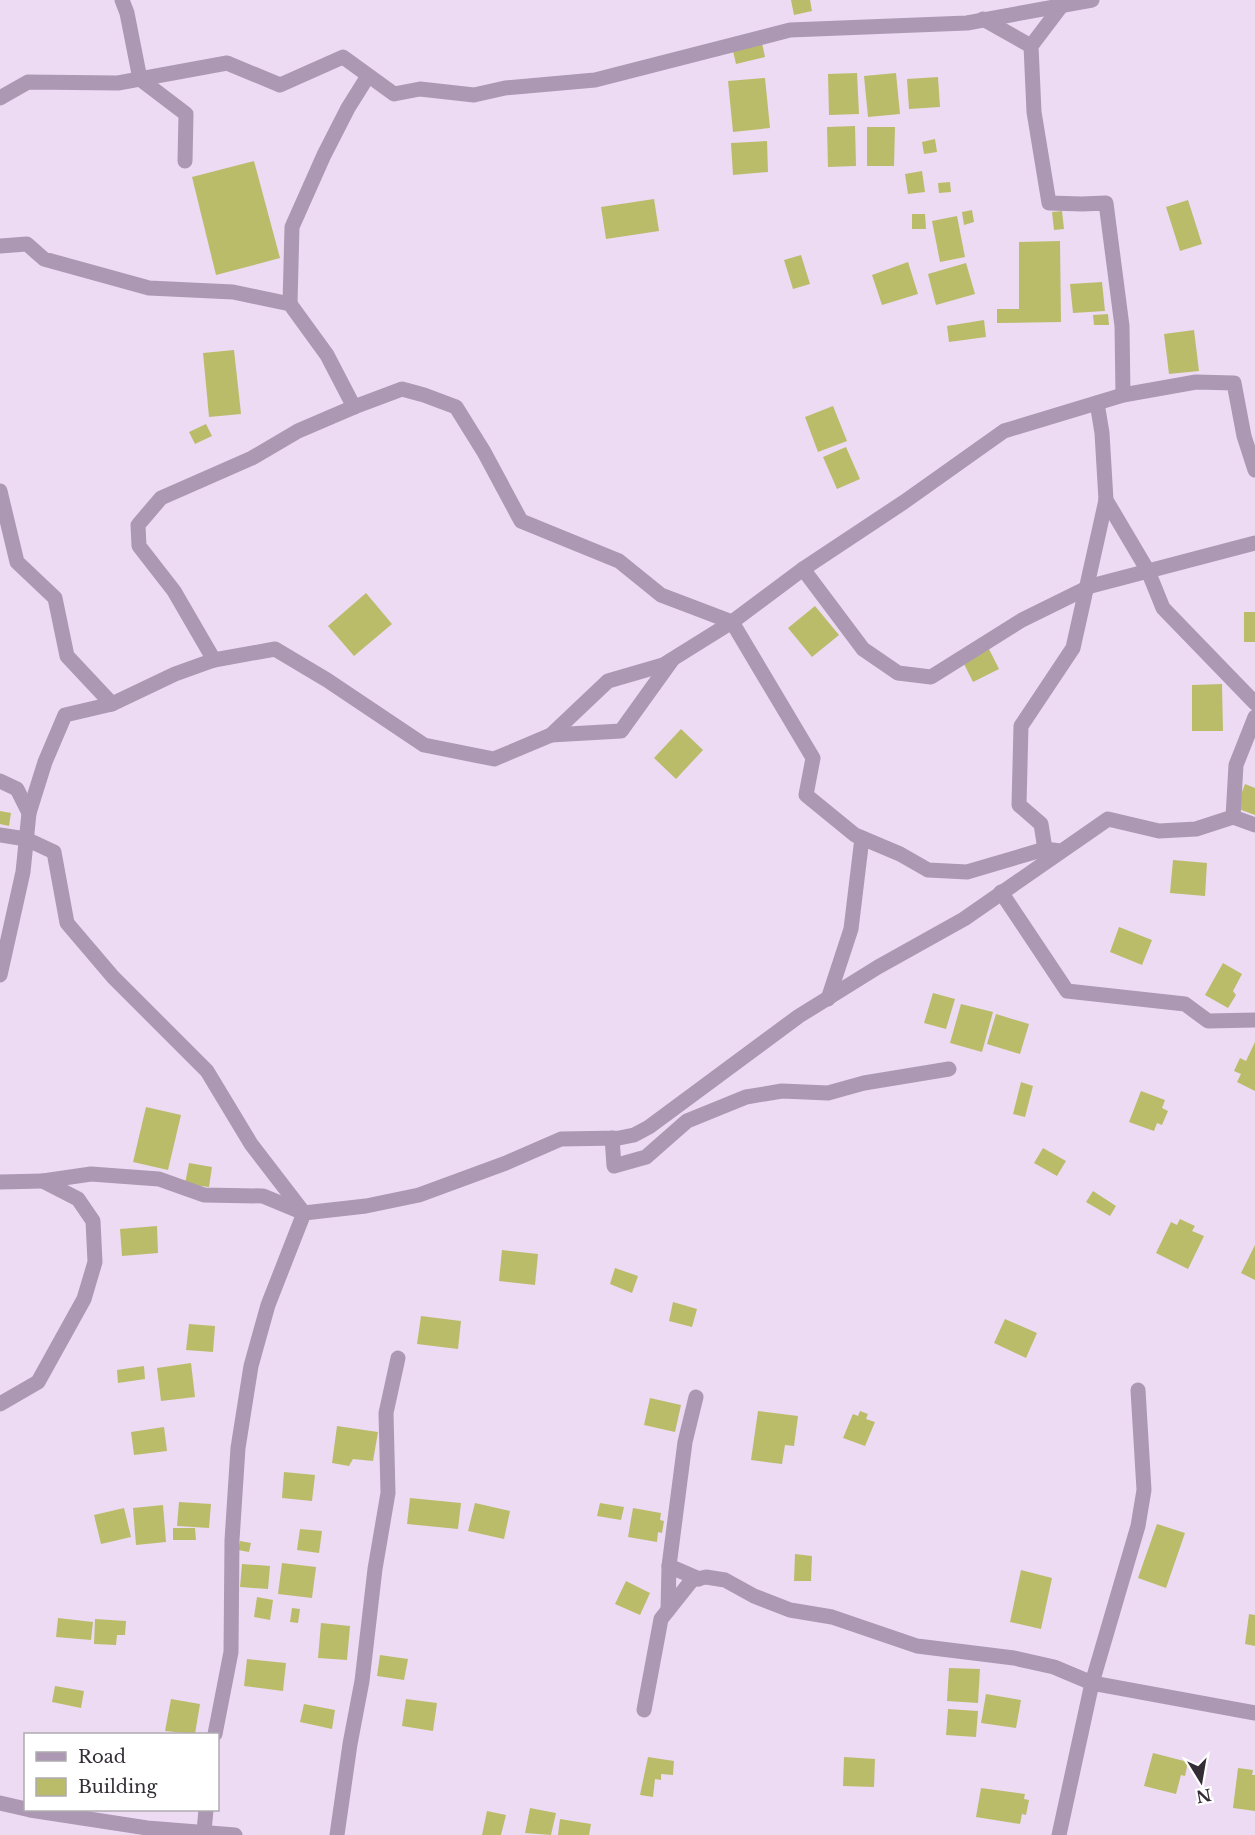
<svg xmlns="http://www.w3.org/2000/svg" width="1255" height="1835" font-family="'Libre Baskerville',serif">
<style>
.building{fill:#bbbc6a}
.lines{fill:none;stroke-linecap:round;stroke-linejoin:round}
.street{stroke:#ad98b4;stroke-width:15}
</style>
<rect width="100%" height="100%" fill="#eddbf4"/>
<!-- building -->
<g class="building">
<path d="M791 0H810L812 11 794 15Z"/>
<path d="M762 43 765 57 736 64 733 51Z"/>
<path d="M857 73 859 114 829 115 828 74Z"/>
<path d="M896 73 900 114 868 117 864 76Z"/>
<path d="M938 77 940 107 909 109 907 79Z"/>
<path d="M765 78 770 128 733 132 728 81Z"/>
<path d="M855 126 856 166 828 167 827 127Z"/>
<path d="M867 127H895L894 166H867Z"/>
<path d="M935 139 937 152 924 154 922 142Z"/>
<path d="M767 141 768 172 733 175 731 143Z"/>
<path d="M254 161 280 258 216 275 192 177Z"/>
<path d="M922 171 925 192 908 194 905 174Z"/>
<path d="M950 182 951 192 939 193 938 183Z"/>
<path d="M654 199 659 231 606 239 601 207Z"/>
<path d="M1188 200 1202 244 1180 251 1166 207Z"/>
<path d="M972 210 974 222 964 225 962 212Z"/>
<path d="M1062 211 1064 229 1054 230 1052 212Z"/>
<path d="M912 214H925L926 229H912Z"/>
<path d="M957 216 965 257 940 262 932 221Z"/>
<path d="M1060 241 1061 322 997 323V309H1019V242Z"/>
<path d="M801 255 810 284 793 289 784 260Z"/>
<path d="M908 262 918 294 882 305 872 275Z"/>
<path d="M966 263 975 294 936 305 928 274Z"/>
<path d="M1102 282 1105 311 1073 313 1070 284Z"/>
<path d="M1108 314 1109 325H1094L1093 315Z"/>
<path d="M984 320 986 337 949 342 947 326Z"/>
<path d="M1194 330 1199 371 1169 374 1164 334Z"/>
<path d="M234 350 241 414 209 417 203 353Z"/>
<path d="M833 406 847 441 818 452 805 417Z"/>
<path d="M206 424 212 436 195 444 189 432Z"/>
<path d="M846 447 860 479 837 489 823 457Z"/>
<path d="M366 593 392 624 354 656 328 626Z"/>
<path d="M815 606 839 635 812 657 788 628Z"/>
<rect x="1244" y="612" width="11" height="30"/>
<path d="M989 649 999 669 973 682 963 662Z"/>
<path d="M1222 684 1223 731H1192V685Z"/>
<path d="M681 729 703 750 676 779 654 758Z"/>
<path d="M1245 784 1255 788V815L1236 808Z"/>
<path d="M0 811 11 813 9 826 0 824Z"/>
<path d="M1173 860 1207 863 1205 896 1170 893Z"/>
<path d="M1119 927 1152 940 1142 965 1110 952Z"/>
<path d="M1223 963 1242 974 1233 991 1236 995 1228 1008 1205 995Z"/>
<path d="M933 993 955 999 946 1029 924 1023Z"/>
<path d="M961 1004 993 1012 982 1052 950 1043Z"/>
<path d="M996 1014 1029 1024 1020 1054 987 1044Z"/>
<path d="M1255 1042V1091L1237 1082 1241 1074 1234 1071 1240 1058 1246 1061Z"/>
<path d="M1021 1082 1033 1086 1025 1117 1013 1114Z"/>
<path d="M1141 1091 1165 1100 1162 1108 1168 1111 1162 1125 1157 1123 1154 1131 1129 1122Z"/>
<path d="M146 1107 181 1115 168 1170 133 1162Z"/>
<path d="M1043 1148 1066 1161 1057 1176 1034 1163Z"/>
<path d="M189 1163 212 1167 209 1187 185 1184Z"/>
<path d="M1093 1191 1116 1206 1110 1216 1086 1202Z"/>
<path d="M1180 1219 1195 1226 1192 1231 1204 1236 1188 1269 1156 1253 1171 1222 1177 1225Z"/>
<path d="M157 1226 158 1253 122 1256 120 1229Z"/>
<path d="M1255 1245V1280L1241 1273Z"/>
<path d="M502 1250 538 1254 535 1285 499 1281Z"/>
<path d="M615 1268 638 1276 632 1293 610 1284Z"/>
<path d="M673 1302 697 1309 692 1327 669 1321Z"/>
<path d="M421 1316 461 1321 458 1349 417 1344Z"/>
<path d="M1005 1319 1037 1333 1026 1358 994 1343Z"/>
<path d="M189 1324 215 1326 213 1352 186 1350Z"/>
<path d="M191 1363 195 1397 161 1401 157 1368Z"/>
<path d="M144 1366 145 1379 118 1383 117 1370Z"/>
<path d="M650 1398 681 1405 675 1432 644 1425Z"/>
<path d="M758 1411 798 1416 794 1446 785 1445 782 1464 751 1460Z"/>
<path d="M860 1411 868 1414 866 1419 875 1422 865 1446 843 1438 853 1414 858 1416Z"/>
<path d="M337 1426 378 1432 373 1461 353 1459 349 1466 332 1463Z"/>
<path d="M164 1427 167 1451 134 1455 131 1432Z"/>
<path d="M284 1472 315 1475 312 1501 282 1498Z"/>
<path d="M410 1498 461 1503 458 1529 407 1524Z"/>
<path d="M179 1502 211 1504 209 1528 177 1526Z"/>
<path d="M475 1503 510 1511 504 1539 468 1531Z"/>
<path d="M600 1503 624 1507 621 1520 597 1516Z"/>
<path d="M163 1505 166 1542 136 1545 133 1508Z"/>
<path d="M124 1508 131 1537 101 1544 94 1515Z"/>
<path d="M633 1508 661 1513 660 1520 664 1521 662 1533 658 1532 657 1542 628 1537Z"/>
<path d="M1157 1524 1185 1533 1166 1588 1138 1578Z"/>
<path d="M173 1528H195L196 1540H173Z"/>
<path d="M300 1529 322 1531 319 1553 297 1550Z"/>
<path d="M240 1541 251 1543 249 1552 238 1550Z"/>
<path d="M795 1554 812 1556 811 1581H794Z"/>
<path d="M282 1563 316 1567 312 1598 278 1594Z"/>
<path d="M242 1564 270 1566 268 1589 240 1587Z"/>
<path d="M1021 1570 1052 1578 1041 1629 1010 1622Z"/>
<path d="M626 1581 650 1593 640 1615 615 1604Z"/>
<path d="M257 1597 273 1600 270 1620 254 1617Z"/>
<path d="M292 1608 300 1609 298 1623 290 1622Z"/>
<path d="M1249 1614 1255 1615V1646L1245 1644Z"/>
<path d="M58 1618 93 1622 91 1640 56 1637Z"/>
<path d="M95 1619 126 1621 125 1635H117L116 1645 94 1644Z"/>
<path d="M321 1623 350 1626 347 1660 318 1658Z"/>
<path d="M380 1655 408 1659 404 1680 377 1676Z"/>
<path d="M247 1659 286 1663 283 1691 244 1686Z"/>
<path d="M949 1668 980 1669 978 1703 947 1701Z"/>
<path d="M55 1686 84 1691 81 1708 52 1702Z"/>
<path d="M986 1694 1021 1700 1016 1728 981 1723Z"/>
<path d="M171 1699 200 1704 195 1734 165 1731Z"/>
<path d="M406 1699 437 1703 433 1731 402 1726Z"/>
<path d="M304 1704 335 1710 332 1729 300 1722Z"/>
<path d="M948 1709 978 1711 976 1737 946 1735Z"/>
<path d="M1153 1753 1188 1762 1185 1776 1181 1775 1176 1794 1144 1786Z"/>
<path d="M648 1757 674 1761 673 1775 661 1774V1780L655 1779 653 1797 640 1795Z"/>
<path d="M844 1757 875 1759 874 1787 843 1786Z"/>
<path d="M1238 1768 1253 1770 1252 1775H1255V1811L1233 1808Z"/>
<path d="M981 1788 1025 1794 1024 1799 1029 1800 1026 1815 1022 1814 1020 1824 976 1817Z"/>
<path d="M530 1808 556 1813 551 1835 525 1833Z"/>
<path d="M487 1811 506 1815 501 1835H482Z"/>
<path d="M560 1819 591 1824 589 1835H558Z"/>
</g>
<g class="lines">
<!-- street -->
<g class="street">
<path d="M122 0 127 13 140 79 186 114 185 161"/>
<path d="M1062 5 1031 46 1034 112 1049 203 1082 204 1106 203 1122 326 1123 395"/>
<path d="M983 19 1031 46"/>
<path d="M0 98 28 82 118 83 227 63 280 85 343 57 394 94 420 89 474 95 505 88 595 80 790 30 967 23 1092 0"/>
<path d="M0 246 27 244 44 259 149 288 233 292 290 304 327 355 354 407"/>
<path d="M290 304 292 227 324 155 348 108 368 76"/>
<path d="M1097 403 1102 433 1106 500 1148 571 1163 608 1255 703"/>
<path d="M0 491 17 562 55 598 67 656 112 704"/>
<path d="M803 569 863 649 898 673 931 677 1022 620 1091 586 1255 543"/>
<path d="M214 660 275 649 327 680 424 745 494 759 551 735 608 681 663 665 732 622 803 569 904 502 1004 431 1123 395 1196 382 1234 383 1244 436 1255 470"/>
<path d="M551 735 621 731 672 660"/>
<path d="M0 781 17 789 29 813"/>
<path d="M1233 817 1236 765 1255 717"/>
<path d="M0 835 26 839 54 852 67 923 113 977 207 1071 251 1144 304 1213 268 1305 251 1366 238 1448 232 1540 231 1652 215 1734"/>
<path d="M1045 849 1041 824 1019 805 1021 726 1073 648 1106 500"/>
<path d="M1001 892 1067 991 1185 1004 1208 1021 1255 1020"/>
<path d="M0 975 23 872 29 813 45 762 65 715 112 704 175 674 214 660 174 591 139 546 138 525 161 498 252 458 298 431 354 407 402 389 424 395 456 407 484 452 521 521 619 561 661 595 732 622 813 758 806 795 855 835 900 854 928 870 967 872 1045 849 1060 851"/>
<path d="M828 999 851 929 862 838"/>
<path d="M612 1138 614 1166 646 1157 687 1121 746 1097 782 1091 828 1093 864 1083 949 1069"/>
<path d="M0 1182 43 1181"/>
<path d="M0 1404 38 1382 84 1299 95 1262 93 1221 78 1199 43 1181 91 1174 159 1179 204 1195 263 1196 304 1213 366 1206 419 1195 506 1163 561 1139 619 1138 634 1135 649 1127 799 1016 878 967 964 919 1108 819 1159 831 1196 829 1233 817 1255 825"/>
<path d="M669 1566 685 1442 696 1397"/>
<path d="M668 1610 669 1566 699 1579"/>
<path d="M644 1710 661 1619 692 1580 706 1577 725 1580 754 1596 790 1610 832 1617 917 1646 1014 1658 1054 1667 1092 1683 1138 1526 1144 1490 1138 1390"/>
<path d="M0 1803 26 1809"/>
<path d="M30 1810 147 1828 235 1835"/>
<path d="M204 1831 206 1810"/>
<path d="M337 1835 350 1744 362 1681 375 1569 388 1493 386 1413 398 1358"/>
<path d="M1059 1835 1092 1683 1255 1713"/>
</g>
</g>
<!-- legend -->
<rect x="24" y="1733" width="195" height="78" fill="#ffffff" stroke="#aeabaf" stroke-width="1.5"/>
<rect x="36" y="1752" width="30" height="9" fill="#ad98b4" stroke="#aeabaf" stroke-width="1.5"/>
<text x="78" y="1763" font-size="18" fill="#342d36">Road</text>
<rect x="36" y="1778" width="30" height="18" fill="#bbbc6a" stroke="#aeabaf" stroke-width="1.5"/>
<text x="78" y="1793" font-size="18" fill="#342d36">Building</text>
<!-- north arrow -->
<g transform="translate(1201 1781) rotate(169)" stroke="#ffffff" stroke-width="4.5" paint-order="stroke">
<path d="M0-4.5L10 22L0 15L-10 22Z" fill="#342d36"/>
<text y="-9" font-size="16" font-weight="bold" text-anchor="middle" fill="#342d36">N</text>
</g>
</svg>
